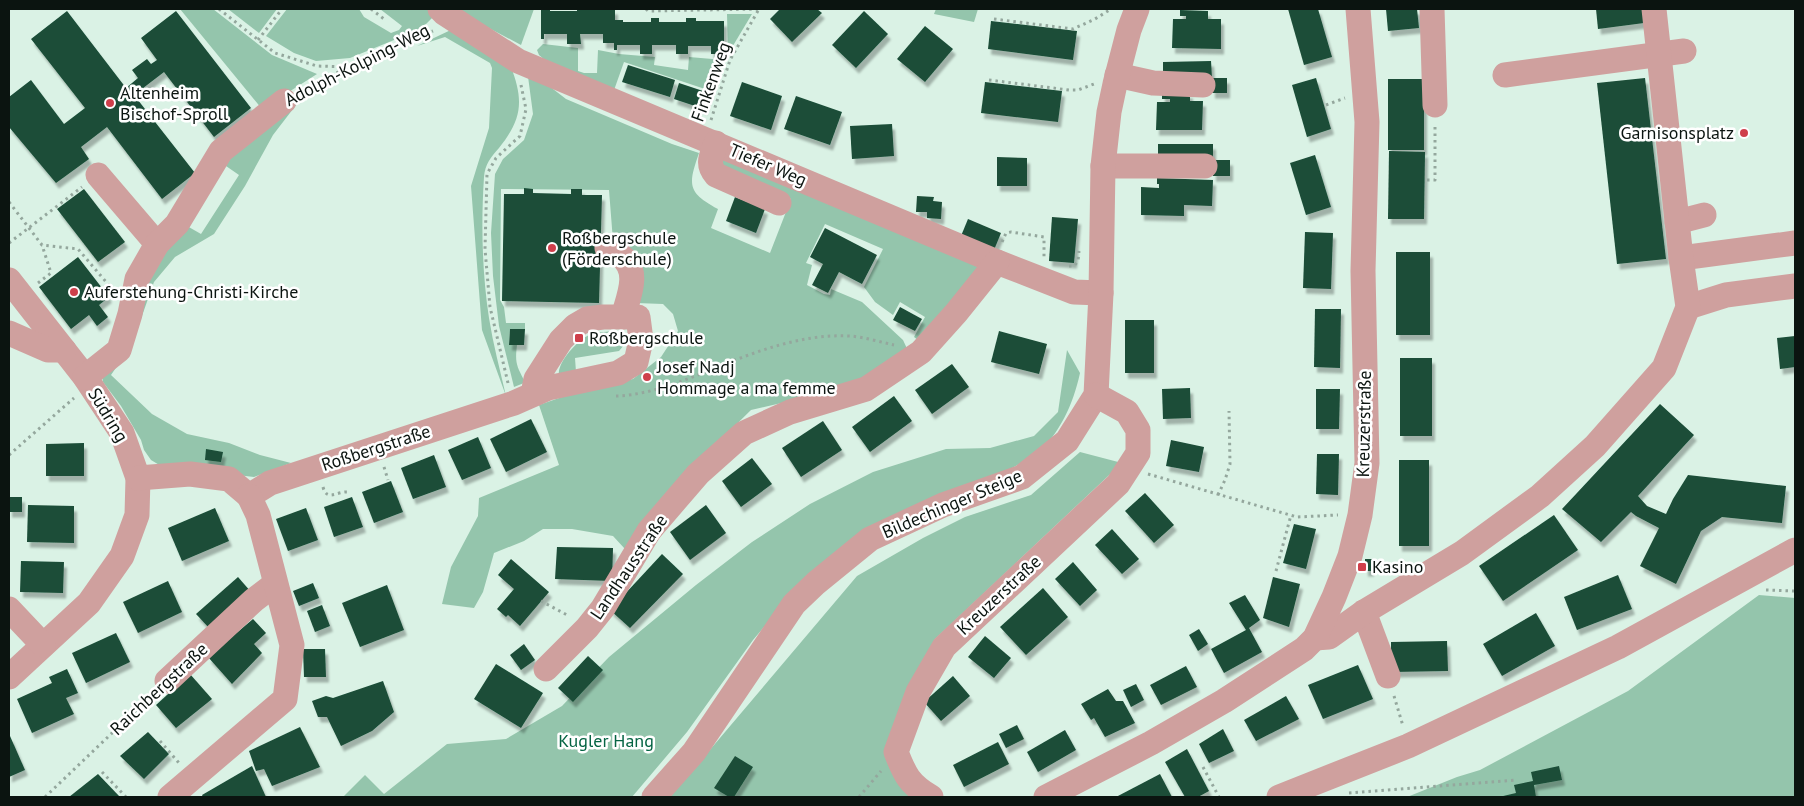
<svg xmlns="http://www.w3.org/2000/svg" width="1804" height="806" font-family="'PT Sans',sans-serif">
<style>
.green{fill:#94c5ac}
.building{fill:#1a4d37;filter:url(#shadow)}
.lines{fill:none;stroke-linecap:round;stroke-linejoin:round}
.path{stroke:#94a79d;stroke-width:3;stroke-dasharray:2.5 4;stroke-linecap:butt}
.minor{stroke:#cfa09e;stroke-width:25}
.poi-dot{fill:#cf3f4b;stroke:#fff;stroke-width:2}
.labels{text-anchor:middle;stroke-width:5;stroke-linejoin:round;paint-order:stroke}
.street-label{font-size:18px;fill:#0b1410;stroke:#fff}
.poi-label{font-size:18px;fill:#0b1410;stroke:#fff;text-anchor:start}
.park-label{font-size:18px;fill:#056443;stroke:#fff}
</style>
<defs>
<filter id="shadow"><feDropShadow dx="3" dy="5.5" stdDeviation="1" flood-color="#0004"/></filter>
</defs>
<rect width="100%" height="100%" fill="#daf2e5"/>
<!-- green -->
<g class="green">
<path d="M180 9H213L272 55 317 74 262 109Z"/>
<path d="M228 9H277L259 33Z"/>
<path d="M287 9H359L364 17 391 33 399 30 402 26 380 9H430L436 14 421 29 350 58 316 61 294 53 266 36Z"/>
<path d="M453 9H534L521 45Z"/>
<path d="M936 9H978L974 22 934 14Z"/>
<path d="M727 14H752L728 54Z"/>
<path d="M455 28 511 67C524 101 522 119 499 148 491 157 485 164 484 177 481 224 482 272 489 318 493 344 500 370 506 396L482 330 471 186 489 128 492 68 490 63 445 37 417 46Z"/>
<path d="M543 44 578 48V71L584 73H597L598 50 619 54 655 57 654 65 688 70 689 57 724 60 714 92 624 62 613 93 546 61 539 55 537 50Z"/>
<path d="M527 69 566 99 672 144 699 153C688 185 687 192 718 209L711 228 770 253 791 199 734 174 723 165V157L980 265 923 344 914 337 925 317 900 302 893 315 875 302 864 287 883 249 825 224 806 263 812 265 807 285 824 294 830 295 831 289 862 302 903 340 910 355 842 389 751 410 691 469 625 549 613 536 572 529H543L524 541 494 553 483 592 474 608 442 604 451 567 478 516 479 498 559 465 539 405 585 389 633 379 661 357 678 331 673 314 663 304 636 303C643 269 651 257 613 241L609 190 501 189 500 300 504 307 506 323H525V329H510L509 344 517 345C515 362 516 365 524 380V383L514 387 499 326 493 276 491 233 495 174 503 159 524 140 533 114Z"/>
<path d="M303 96 273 135 245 186 214 234 175 257 154 282 132 344 111 375 152 414 187 434 229 443 260 455 291 463 254 477 161 466 151 460 144 450 141 440 121 406 103 382 102 376 143 280 187 226 201 234 239 175 226 166V157L287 103Z"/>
<path d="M613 331 620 332 623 336 624 345 619 351 575 358 576 372 559 375C557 362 578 340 589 335 597 332 604 332 613 331Z"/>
<path d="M1067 350 1080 373C1073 405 1060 433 1036 455L802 582 753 640 687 732 632 797H343L365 775 384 794 447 744 506 739 562 706 609 657 696 585 752 542 810 504 873 472 946 449 990 448 1034 436 1058 412Z"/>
<path d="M1080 452 1122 463 935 639 885 749 910 797H670L857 576 923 538 965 517 1031 495Z"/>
<path d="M1759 595 1795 598V797H1407L1457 777 1480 770 1628 691Z"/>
</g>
<!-- building -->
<g class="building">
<path d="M541 9H550V11H577V9H615V20H623V22H651V18H659V22H686V18H696V21H724V54H711V46H688V54H676V45H652V54H640V45H617V50H614V43H603V34H580L581 44H567V34H544V39H541Z"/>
<path d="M780 9H817L822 13 792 42 770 19Z"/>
<path d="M1288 9H1318L1332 57 1304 65Z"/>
<path d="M1386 9H1417L1419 28 1388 31Z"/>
<path d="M1596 9H1642L1644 23 1598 29Z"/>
<path d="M1180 10 1208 11V19H1221V49L1172 48 1173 19H1186V16H1180Z"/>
<path d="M67 11 126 88 138 78 132 70 147 59 151 64 157 60 141 38 176 11 251 108 214 137 164 72 134 95 195 173 162 199 107 127 81 147 89 159 56 183 9 127V97L31 80 64 124 85 108 31 39Z"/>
<path d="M864 11 888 34 856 68 832 45Z"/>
<path d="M991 21 1077 31 1073 60 988 49Z"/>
<path d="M925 26 953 49 925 82 897 59Z"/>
<path d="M1211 61 1212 78H1163V62Z"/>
<path d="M628 65 675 80 670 97 622 82Z"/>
<rect x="1212" y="78" width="15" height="15"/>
<path d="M1316 78 1331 129 1307 137 1292 85Z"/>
<path d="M1645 78 1666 259 1617 264 1597 83Z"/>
<rect x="1388" y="79" width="36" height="71"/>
<path d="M742 82 782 96 771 130 730 116Z"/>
<path d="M985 82 1062 91 1058 122 981 113Z"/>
<path d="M679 83 709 93 704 109 674 99Z"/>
<path d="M1162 92 1190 93V101H1203L1202 130H1156L1157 102H1170V99H1162Z"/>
<path d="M796 96 842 112 830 145 784 129Z"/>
<path d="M892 124 894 156 852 159 850 126Z"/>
<path d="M1158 144H1213V160H1230V176H1213V160L1158 159Z"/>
<path d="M1389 151 1425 152 1424 219H1388Z"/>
<path d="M1315 155 1331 207 1306 215 1290 163Z"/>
<path d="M997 157 1027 158V186H997Z"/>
<path d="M1157 178 1213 180 1212 206 1184 205V216L1141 215V187L1159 188V184H1157Z"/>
<path d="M524 188 533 189V193L571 194V189H582V195H602L599 303 502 301 504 194H524Z"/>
<path d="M84 189 125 242 98 262 57 209Z"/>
<path d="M917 196 934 197 933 201 942 202 941 219 927 218V212H916Z"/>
<path d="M735 197 765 209 756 233 726 221Z"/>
<path d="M1052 217 1078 219 1074 263 1049 261Z"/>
<path d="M968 219 1001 233 994 250 961 236Z"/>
<path d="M825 228 877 255 862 284 839 272 828 293 812 285 823 264 810 257Z"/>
<path d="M1305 232 1333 233 1331 289 1303 288Z"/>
<rect x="1396" y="252" width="34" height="83"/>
<path d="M78 257 109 297 99 305 108 317 97 326 89 315 71 329 39 287Z"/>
<path d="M900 307 922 319 915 331 893 320Z"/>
<path d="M1315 309H1341L1340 368 1314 367Z"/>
<rect x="1125" y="320" width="29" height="53"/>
<path d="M510 329H525L524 345H509Z"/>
<path d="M999 331 1047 344 1039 374 991 362Z"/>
<path d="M1795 336V367L1780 369 1777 338Z"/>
<rect x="1400" y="358" width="32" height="78"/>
<path d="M952 364 969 387 932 414 915 390Z"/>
<path d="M1190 388 1191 418 1163 419 1162 389Z"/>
<path d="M1316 389H1340L1339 429H1316Z"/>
<path d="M894 396 912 421 870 452 852 427Z"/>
<path d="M1660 404 1694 435 1638 496 1647 506 1666 514 1673 499 1688 475 1786 486 1782 523 1722 517 1701 531 1676 584 1640 566 1659 528 1636 516 1631 512 1601 542 1562 509Z"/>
<path d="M531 419 547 452 506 472 490 439Z"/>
<path d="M823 421 842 450 801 477 782 448Z"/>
<path d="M478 437 491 468 462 480 448 450Z"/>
<path d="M1171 440 1204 447 1199 472 1166 466Z"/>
<path d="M84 443V476H46V444Z"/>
<path d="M206 449 223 452 221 462 205 460Z"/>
<path d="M1317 454H1339L1338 495 1316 494Z"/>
<path d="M434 455 446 487 413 499 401 468Z"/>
<path d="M752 458 772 484 741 507 722 481Z"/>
<rect x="1399" y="460" width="30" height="86"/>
<path d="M391 481 403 512 374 523 362 492Z"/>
<path d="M1145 493 1174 525 1154 543 1125 511Z"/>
<rect x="9" y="497" width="13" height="15"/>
<path d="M352 497 363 527 334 537 324 507Z"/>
<path d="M28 505 74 506V543L27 542Z"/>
<path d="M706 505 726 533 690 560 670 532Z"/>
<path d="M215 508 229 541 182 561 168 528Z"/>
<path d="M306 508 318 540 288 551 276 519Z"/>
<path d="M1554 515 1578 550 1503 601 1479 566Z"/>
<path d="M1294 524 1316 529 1306 569 1283 563Z"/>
<path d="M1112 529 1139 559 1122 574 1095 545Z"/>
<path d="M557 547 613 548 612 581 555 579Z"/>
<path d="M662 554 683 574 630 628 610 610Z"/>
<path d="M511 559 549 592 520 626 508 615 506 617 497 609 514 589 498 575Z"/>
<path d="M1365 559H1372L1371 571H1365Z"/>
<path d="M21 561 64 562 63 593 20 592Z"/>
<path d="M1073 562 1097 590 1080 606 1055 579Z"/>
<path d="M1618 575 1632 609 1577 630 1564 597Z"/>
<path d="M238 577 251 592 210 629 196 614Z"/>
<path d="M1273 577 1300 584 1289 627 1263 618Z"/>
<path d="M168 581 182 612 138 633 123 602Z"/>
<path d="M313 583 319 598 299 606 293 591Z"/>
<path d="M387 585 404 630 360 647 342 603Z"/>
<path d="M1043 588 1068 617 1026 655 1000 627Z"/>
<path d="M1245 595 1260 620 1249 628 1262 652 1224 673 1211 649 1246 630 1229 603Z"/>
<path d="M322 605 330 626 315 632 307 611Z"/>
<path d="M1536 613 1555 646 1502 676 1483 644Z"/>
<path d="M253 619 266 633 254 644 262 653 232 684 208 657Z"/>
<path d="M1199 629 1208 644 1198 651 1189 635Z"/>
<path d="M116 633 130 662 86 683 72 653Z"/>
<path d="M985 636 1011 658 994 678 968 657Z"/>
<path d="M1447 641 1448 671 1391 672V642Z"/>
<path d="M524 644 535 660 521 670 510 655Z"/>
<path d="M303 649H325L326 677H304Z"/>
<path d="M588 656 603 670 573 702 558 688Z"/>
<path d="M496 664 543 693 521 728 474 699Z"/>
<path d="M1358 665 1373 699 1323 719 1308 685Z"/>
<path d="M1186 666 1197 687 1161 705 1150 685Z"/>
<path d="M67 669 78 693 66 698 74 714 32 733 17 699 52 683 49 677Z"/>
<path d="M190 674 212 699 176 728 156 705Z"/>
<path d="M953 676 970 696 941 721 924 702Z"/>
<path d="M383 681 394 712 372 731 341 746 327 717H318L312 701 326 696 333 698Z"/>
<path d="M1136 684 1144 700 1131 707 1123 690Z"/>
<path d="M1108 689 1116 701H1123L1135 723 1105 737 1094 718 1091 720 1081 704Z"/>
<path d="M1286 696 1299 719 1256 741 1244 720Z"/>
<path d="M1017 725 1024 739 1006 748 999 734Z"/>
<path d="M300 727 320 767 272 786 264 769 256 771 249 751Z"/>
<path d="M1223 729 1234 751 1209 763 1199 744Z"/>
<path d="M1065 730 1076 750 1038 772 1027 752Z"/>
<path d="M148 732 169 754 144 779 120 756Z"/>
<path d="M10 736 25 770 9 777V737Z"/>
<path d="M998 742 1009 764 964 787 953 765Z"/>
<path d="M1187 749 1209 791 1198 797H1185L1165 762Z"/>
<path d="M735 756 753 767 734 797H729L714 788Z"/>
<path d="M252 766 266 797H203L202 795Z"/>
<path d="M1559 766 1562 780 1534 785 1536 797H1499L1516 793 1514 785 1533 781 1531 772Z"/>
<path d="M98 774 120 797H69Z"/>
<path d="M1160 774 1172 797H1116Z"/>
</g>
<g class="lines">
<!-- path -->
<g class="path">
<path d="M219 9 275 53 317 66 349 67"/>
<path d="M371 9 384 19"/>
<path d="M646 9 648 11 759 9"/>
<path d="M994 19 1073 29 1095 19 1111 9"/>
<path d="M258 40 282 9"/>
<path d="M989 80 1069 90H1078L1094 84"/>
<path d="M302 91 327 77 433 31"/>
<path d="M1326 105 1345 98"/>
<path d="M711 120 730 60 759 9"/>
<path d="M1427 180H1435V125"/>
<path d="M9 202 42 245 78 249 113 290"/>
<path d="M1002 242 1006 233 1011 232 1044 237V258"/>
<path d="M9 243 82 187"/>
<path d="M1069 266H1074L1078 261 1079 251"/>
<path d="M38 283 51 273 42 245"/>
<path d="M508 383 490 307 485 249 487 174 496 158 520 136 526 109 521 85"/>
<path d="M616 396C655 395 699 374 735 360 772 346 810 334 850 336 864 337 880 342 894 345"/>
<path d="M9 455 74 398"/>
<path d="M384 467 388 480"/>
<path d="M1148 474 1297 517 1338 515"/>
<path d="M323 487C327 502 337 491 348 492L350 494"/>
<path d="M1218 495 1225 480 1230 464 1229 411"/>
<path d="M1276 571 1291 515"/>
<path d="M1766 590 1795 591"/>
<path d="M541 601 569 616"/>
<path d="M1394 696 1403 726"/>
<path d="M160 741 179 763"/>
<path d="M1203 767 1219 797"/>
<path d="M102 772 126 797"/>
<path d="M1349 793 1517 780"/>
<path d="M45 797 152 695"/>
<path d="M859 797 881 771"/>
</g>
<!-- minor -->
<g class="minor">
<path d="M440 9 444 13 518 61 997 262 1074 292 1101 293"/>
<path d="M1432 9 1435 105"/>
<path d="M1117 75 1153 83 1203 85"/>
<path d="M1505 75 1684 51"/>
<path d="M716 143C712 155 706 164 716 175L779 203"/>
<path d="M1103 166H1205"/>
<path d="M98 175 157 244"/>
<path d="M1677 222 1704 215"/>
<path d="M607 248C612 250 617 253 621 256 641 271 628 298 623 317"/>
<path d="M1681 258 1795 243"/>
<path d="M9 280 85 377 122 433 138 478 137 515 122 556 89 603 9 677"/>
<path d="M1688 307 1726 295 1795 286"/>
<path d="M9 333 48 350H64"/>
<path d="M85 377 119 350 130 314 137 279 157 244 177 224 221 151 284 101"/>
<path d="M138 478 190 474 229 479 249 496 270 483 514 403 548 388 618 373 636 362 641 340 638 317H603L587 319 575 326 561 340 536 379 533 394"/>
<path d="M9 609 43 645"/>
<path d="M1364 612 1388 676"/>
<path d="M1315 638 1329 637 1364 612 1462 553 1540 496 1595 446 1664 368 1688 307 1681 258 1654 9"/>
<path d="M546 669 587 628 603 608 649 531 698 474 744 433 790 412 866 389 921 352 956 313 997 262"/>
<path d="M167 681 254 600 275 584"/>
<path d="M170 797 285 699 292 645 258 515 249 496"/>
<path d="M654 797 694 752 794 604 816 583 870 539 943 505 1022 477 1067 441 1096 395 1101 293 1103 166 1109 112 1115 84 1129 30 1137 9"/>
<path d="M931 797C909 784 905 775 896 752L918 692 944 647 1118 484 1138 453V430L1127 412 1096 395"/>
<path d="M1046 797 1151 743 1224 701 1304 649 1315 638 1334 597 1350 556 1360 515 1367 463 1363 271 1367 122 1358 9"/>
<path d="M1279 797 1408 746 1618 647 1795 550"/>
</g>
</g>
<!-- markers -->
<g class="poi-dot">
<circle cx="110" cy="103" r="5"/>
<circle cx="1744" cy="133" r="5"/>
<circle cx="552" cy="248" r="5"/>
<circle cx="74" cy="292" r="5"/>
<rect x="574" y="333" width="10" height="10" rx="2.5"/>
<circle cx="647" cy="377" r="5"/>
<rect x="1357" y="562" width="10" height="10" rx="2.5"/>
</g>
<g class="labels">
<!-- street labels -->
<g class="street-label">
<text transform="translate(357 65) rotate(-27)" y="6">Adolph-Kolping-Weg</text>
<text transform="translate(711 82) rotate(-70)" y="6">Finkenweg</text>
<text transform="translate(768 165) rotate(23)" y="6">Tiefer Weg</text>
<text transform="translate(108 415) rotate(59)" y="6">Südring</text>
<text transform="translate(1364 424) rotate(-89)" y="6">Kreuzerstraße</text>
<text transform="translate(376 448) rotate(-18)" y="6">Roßbergstraße</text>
<text transform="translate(952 504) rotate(-23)" y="6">Bildechinger Steige</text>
<text transform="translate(629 567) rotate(-56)" y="6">Landhausstraße</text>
<text transform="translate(999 595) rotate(-43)" y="6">Kreuzerstraße</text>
<text transform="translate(159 689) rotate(-43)" y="6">Raichbergstraße</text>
</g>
<!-- poi labels -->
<g class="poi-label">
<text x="120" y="99">Altenheim<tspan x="120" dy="21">Bischof-Sproll</tspan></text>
<text x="1734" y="139" text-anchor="end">Garnisonsplatz</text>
<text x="562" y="244">Roßbergschule<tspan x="562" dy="21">(Förderschule)</tspan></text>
<text x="84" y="298">Auferstehung-Christi-Kirche</text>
<text x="589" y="344">Roßbergschule</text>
<text x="657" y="373">Josef Nadj<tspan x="657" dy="21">Hommage a ma femme</tspan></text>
<text x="1372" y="573">Kasino</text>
</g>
<!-- park labels -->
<g class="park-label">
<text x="606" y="747">Kugler Hang</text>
</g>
</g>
<!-- border -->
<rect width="1804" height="806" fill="none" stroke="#0b1410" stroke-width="20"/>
</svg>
